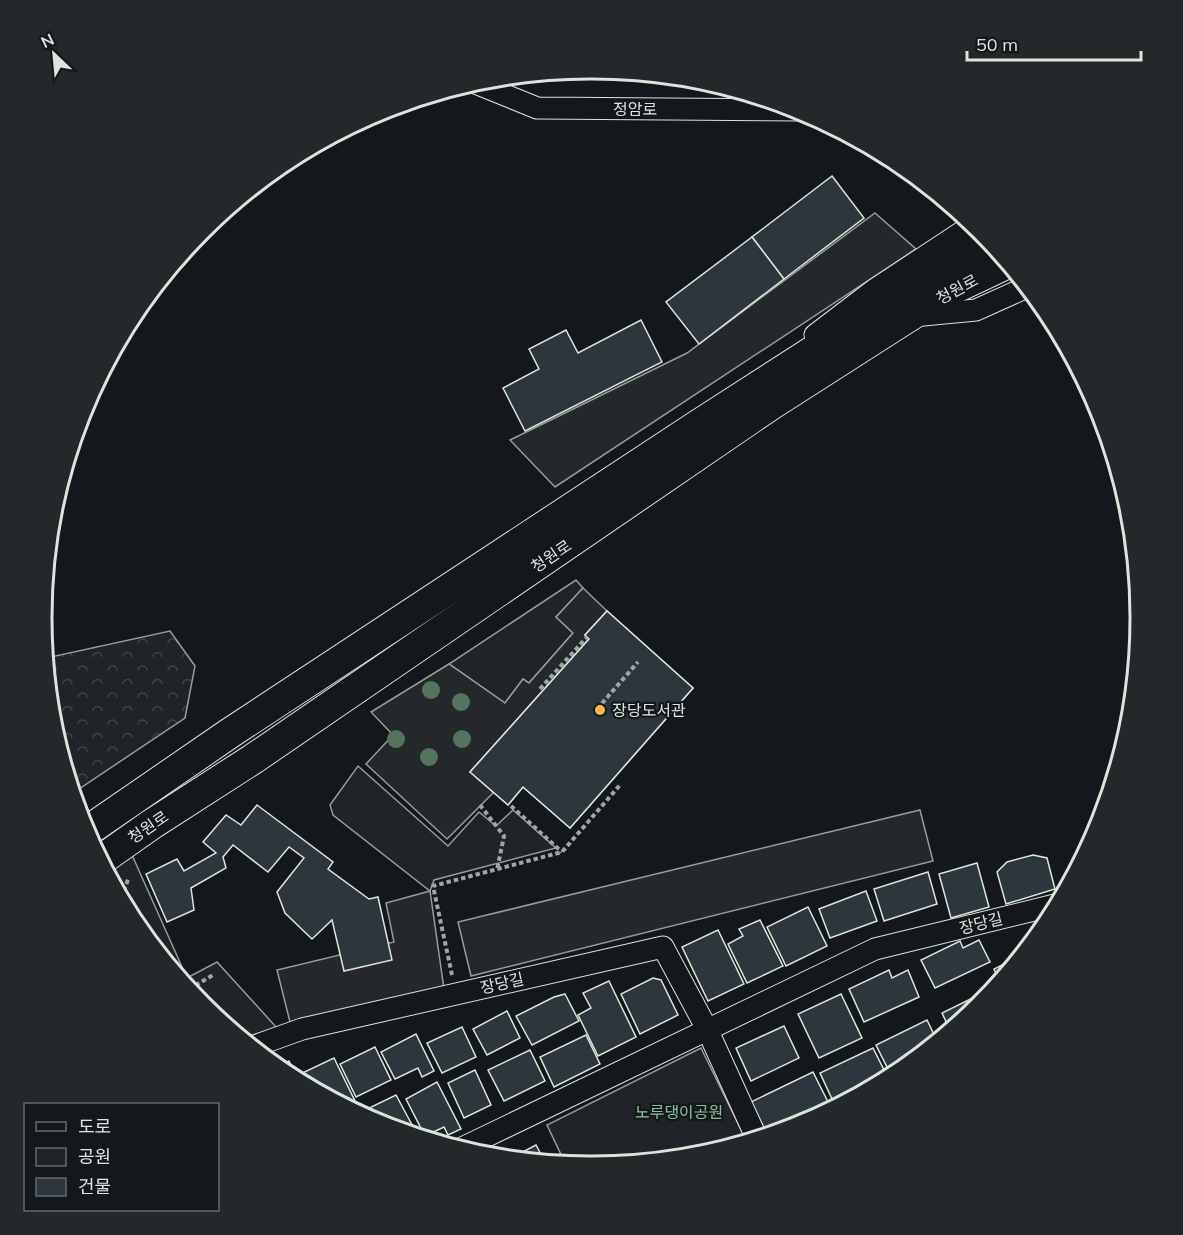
<svg xmlns="http://www.w3.org/2000/svg" width="1183" height="1235" font-family="Mulish,'Noto Sans KR',sans-serif">
<style>
.green{fill:#202428;stroke:#939e99;stroke-width:1.5}
.forest{fill:url(#forest-crowns);stroke:#939e99;stroke-width:1.5}
.parking{fill:#24282b;stroke:#939e99;stroke-width:1.5}
.building{fill:#2c363c;stroke:#d8e6dc;stroke-width:1.5;fill-rule:evenodd}
.lines{fill:none;stroke-linecap:round;stroke-linejoin:round}
.minor-casing{stroke:#d8e6dc;stroke-width:23}
.secondary-casing{stroke:#d8e6dc;stroke-width:32}
.path{stroke:#9da8a2;stroke-width:4;stroke-dasharray:4.5 3;stroke-linecap:butt}
.minor{stroke:#14181c;stroke-width:21}
.secondary{stroke:#14181c;stroke-width:30}
.tree{fill:#55745f}
.poi-dot{fill:#ffb74d;stroke:#14181c;stroke-width:2}
.labels{text-anchor:middle;stroke-width:4.5;stroke-linejoin:round;paint-order:stroke}
.street-label{font-size:16px;fill:#d8e6dc;stroke:#14181c}
.poi-label{font-size:16px;fill:#d8e6dc;stroke:#14181c;text-anchor:start}
.park-label{font-size:16px;fill:#8ac095;stroke:#14181c}
.rim{fill:none;stroke:#d8e6dc;stroke-width:3}
</style>
<defs>
<pattern id="forest-crowns" width="20" height="18" patternUnits="userSpaceOnUse" patternTransform="scale(1.5)"><rect width="20" height="18" fill="#202428"/><path d="M2 6a3 3 0 1 1 6 0M12 15a3 3 0 1 1 6 0" fill="none" stroke="#404447"/></pattern>
</defs>
<rect width="100%" height="100%" fill="#14181c"/>
<!-- green -->
<g class="green">
<path d="M576 580 583 588 556 617 573 633 529 683 523 679 505 703 449 664Z"/>
<path d="M358 766 448 846 479 812 496 826 513 810 556 848 434 880 430 891 333 815 330 805Z"/>
<path d="M132 855 187 978 217 962 277 1028 242 1038 203 1006 134 922 108 872Z"/>
<path d="M701 1048 747 1142 698 1157 591 1167 566 1165 547 1125Z"/>
</g>
<!-- forest -->
<path class="forest" d="M170 631 195 666 185 718 73 793 52 724 46 658Z"/>
<!-- parking -->
<g class="parking">
<path d="M875 213 916 249 555 487 510 440 687 353Z"/>
<path d="M583 588 607 611 585 635 589 639 471 772 494 792 447 839 366 764 393 735 371 712 449 664 505 703 523 679 529 683 573 633 556 617Z"/>
<path d="M920 810 933 861 471 976 458 922Z"/>
<path d="M430 891 444 989 292 1030 277 970 394 942 386 903Z"/>
</g>
<!-- building -->
<g class="building">
<path d="M832 176 864 218 784 279 752 237Z"/>
<path d="M752 237 784 279 699 344 666 302Z"/>
<path d="M641 320 662 362 525 431 503 388 539 369 529 349 566 330 578 353Z"/>
<path d="M607 611 693 688 570 828 523 787 508 805 470 772 589 639 585 635ZM627 653 648 671 605 721 583 703Z"/>
<path d="M607 611 693 688 570 828 523 787 508 805 470 772 589 639 585 635Z"/>
<path d="M257 805 333 862 328 869 369 899 378 897 392 960 344 971 332 920 312 939 285 913 277 892 304 858 289 847 268 872 233 845 223 857 226 868 191 888 194 910 167 922 146 874 177 859 184 871 216 853 203 842 226 815 241 825Z"/>
<path d="M1033 855 1047 858 1055 889 1006 904 997 872 1007 862Z"/>
<path d="M977 863 989 907 951 918 939 874Z"/>
<path d="M928 872 937 904 884 921 874 889Z"/>
<path d="M866 891 877 921 830 938 819 909Z"/>
<path d="M808 907 827 946 786 966 767 927Z"/>
<path d="M760 920 783 966 747 983 728 944 743 936 739 929Z"/>
<path d="M718 930 744 984 708 1001 682 947Z"/>
<path d="M979 940 990 962 935 988 921 960 960 941 963 948Z"/>
<path d="M1022 955 1000 982 994 969Z"/>
<path d="M889 970 892 978 908 970 919 997 864 1022 849 989Z"/>
<path d="M653 978 661 980 678 1015 640 1034 621 994Z"/>
<path d="M609 981 636 1037 598 1056 578 1015 591 1008 583 993Z"/>
<path d="M995 987 980 1006 950 1030 942 1013Z"/>
<path d="M565 994 579 1021 532 1045 516 1016 554 997Z"/>
<path d="M841 994 862 1038 819 1058 798 1014Z"/>
<path d="M507 1011 520 1038 487 1055 473 1029Z"/>
<path d="M927 1020 937 1041 892 1077 876 1045Z"/>
<path d="M784 1026 799 1058 751 1081 736 1048Z"/>
<path d="M462 1027 476 1057 442 1073 427 1043Z"/>
<path d="M416 1034 434 1071 422 1077 418 1068 395 1079 381 1052Z"/>
<path d="M586 1035 600 1064 554 1087 540 1057Z"/>
<path d="M375 1047 391 1080 356 1097 340 1064Z"/>
<path d="M873 1048 886 1074 832 1099 820 1073Z"/>
<path d="M530 1050 545 1081 504 1101 488 1070Z"/>
<path d="M334 1058 355 1101 345 1106 302 1083 298 1075Z"/>
<path d="M289 1061 298 1081 277 1067Z"/>
<path d="M475 1070 491 1105 464 1118 448 1083Z"/>
<path d="M813 1072 828 1102 766 1132 751 1102Z"/>
<path d="M437 1082 461 1129 448 1135 444 1127 425 1136 406 1099Z"/>
<path d="M396 1095 418 1136 381 1125 366 1117 363 1111Z"/>
<path d="M536 1145 545 1162 509 1159Z"/>
</g>
<g class="lines">
<!-- minor casing -->
<g class="minor-casing">
<g id="minor">
<path d="M473 82 537 108 802 110"/>
<path d="M913 316 976 310 1027 287"/>
<path d="M815 335 874 290 974 224"/>
<path d="M252 1047 302 1029 663 947 707 1029 757 1139"/>
<path d="M460 1149 875 949 1059 904"/>
</g>
</g>
<!-- secondary casing -->
<g class="secondary-casing">
<g id="secondary">
<path d="M86 832 230 733 698 425 883 306 992 243"/>
<path d="M101 860 152 824 253 759 772 404 947 292 1008 263"/>
</g>
</g>
<!-- path -->
<g class="path">
<path d="M540 689 587 637"/>
<path d="M597 709 638 662"/>
<path d="M480 805 504 836 497 870"/>
<path d="M511 806 562 852"/>
<path d="M121 898 129 877"/>
<path d="M452 975 433 886 562 852 620 785"/>
<path d="M189 989 213 975"/>
</g>
<!-- minor -->
<use href="#minor" class="minor"/>
<!-- secondary -->
<use href="#secondary" class="secondary"/>
</g>
<!-- trees -->
<g class="tree">
<circle cx="431" cy="690" r="9"/>
<circle cx="461" cy="702" r="9"/>
<circle cx="396" cy="739" r="9"/>
<circle cx="462" cy="739" r="9"/>
<circle cx="429" cy="757" r="9"/>
</g>
<!-- markers -->
<circle class="poi-dot" cx="600" cy="710" r="6"/>
<g class="labels">
<!-- street labels -->
<g class="street-label">
<text x="635" y="115">정암로</text>
<text transform="translate(957 289) rotate(-28)" y="6">청원로</text>
<text transform="translate(551 556) rotate(-34)" y="6">청원로</text>
<text transform="translate(148 827) rotate(-34)" y="6">청원로</text>
<text transform="translate(981 923) rotate(-14)" y="6">장당길</text>
<text transform="translate(502 983) rotate(-13)" y="6">장당길</text>
</g>
<!-- poi labels -->
<g class="poi-label">
<text x="612" y="716">장당도서관</text>
</g>
<!-- park labels -->
<g class="park-label">
<text x="679" y="1118">노루댕이공원</text>
</g>
</g>
<!-- crop -->
<path d="M0 0H1183V1235H0ZM590 79H592A538 538 0 0 1 1130 617V618A538 538 0 0 1 592 1156H590A538 538 0 0 1 52 618V617A538 538 0 0 1 590 79Z" fill="#24282b" fill-rule="evenodd"/>
<path class="rim" d="M590 79H592A538 538 0 0 1 1130 617V618A538 538 0 0 1 592 1156H590A538 538 0 0 1 52 618V617A538 538 0 0 1 590 79Z"/>
<!-- legend -->
<rect x="24" y="1103" width="195" height="108" fill="#14181c" stroke="#626a69" stroke-width="1.5"/>
<rect x="36" y="1122" width="30" height="9" fill="#14181c" stroke="#626a69" stroke-width="1.5"/>
<text x="78" y="1133" font-size="18" fill="#d8e6dc">도로</text>
<rect x="36" y="1148" width="30" height="18" fill="#202428" stroke="#626a69" stroke-width="1.5"/>
<text x="78" y="1163" font-size="18" fill="#d8e6dc">공원</text>
<rect x="36" y="1178" width="30" height="18" fill="#2c363c" stroke="#626a69" stroke-width="1.5"/>
<text x="78" y="1193" font-size="18" fill="#d8e6dc">건물</text>
<!-- north arrow -->
<g transform="translate(54 54) rotate(334)" stroke="#14181c" stroke-width="4.5" paint-order="stroke">
<path d="M0-4.5L10 22L0 15L-10 22Z" fill="#d8e6dc"/>
<text y="-9" font-size="16" font-weight="bold" text-anchor="middle" fill="#d8e6dc">N</text>
</g>
<!-- scale -->
<path d="M967 51v9h174v-9" fill="none" stroke="#d8e6dc" stroke-width="3"/>
<text x="976" y="51" font-size="18" fill="#d8e6dc" stroke="#14181c" stroke-width="4.5" paint-order="stroke">50 m</text>
</svg>
